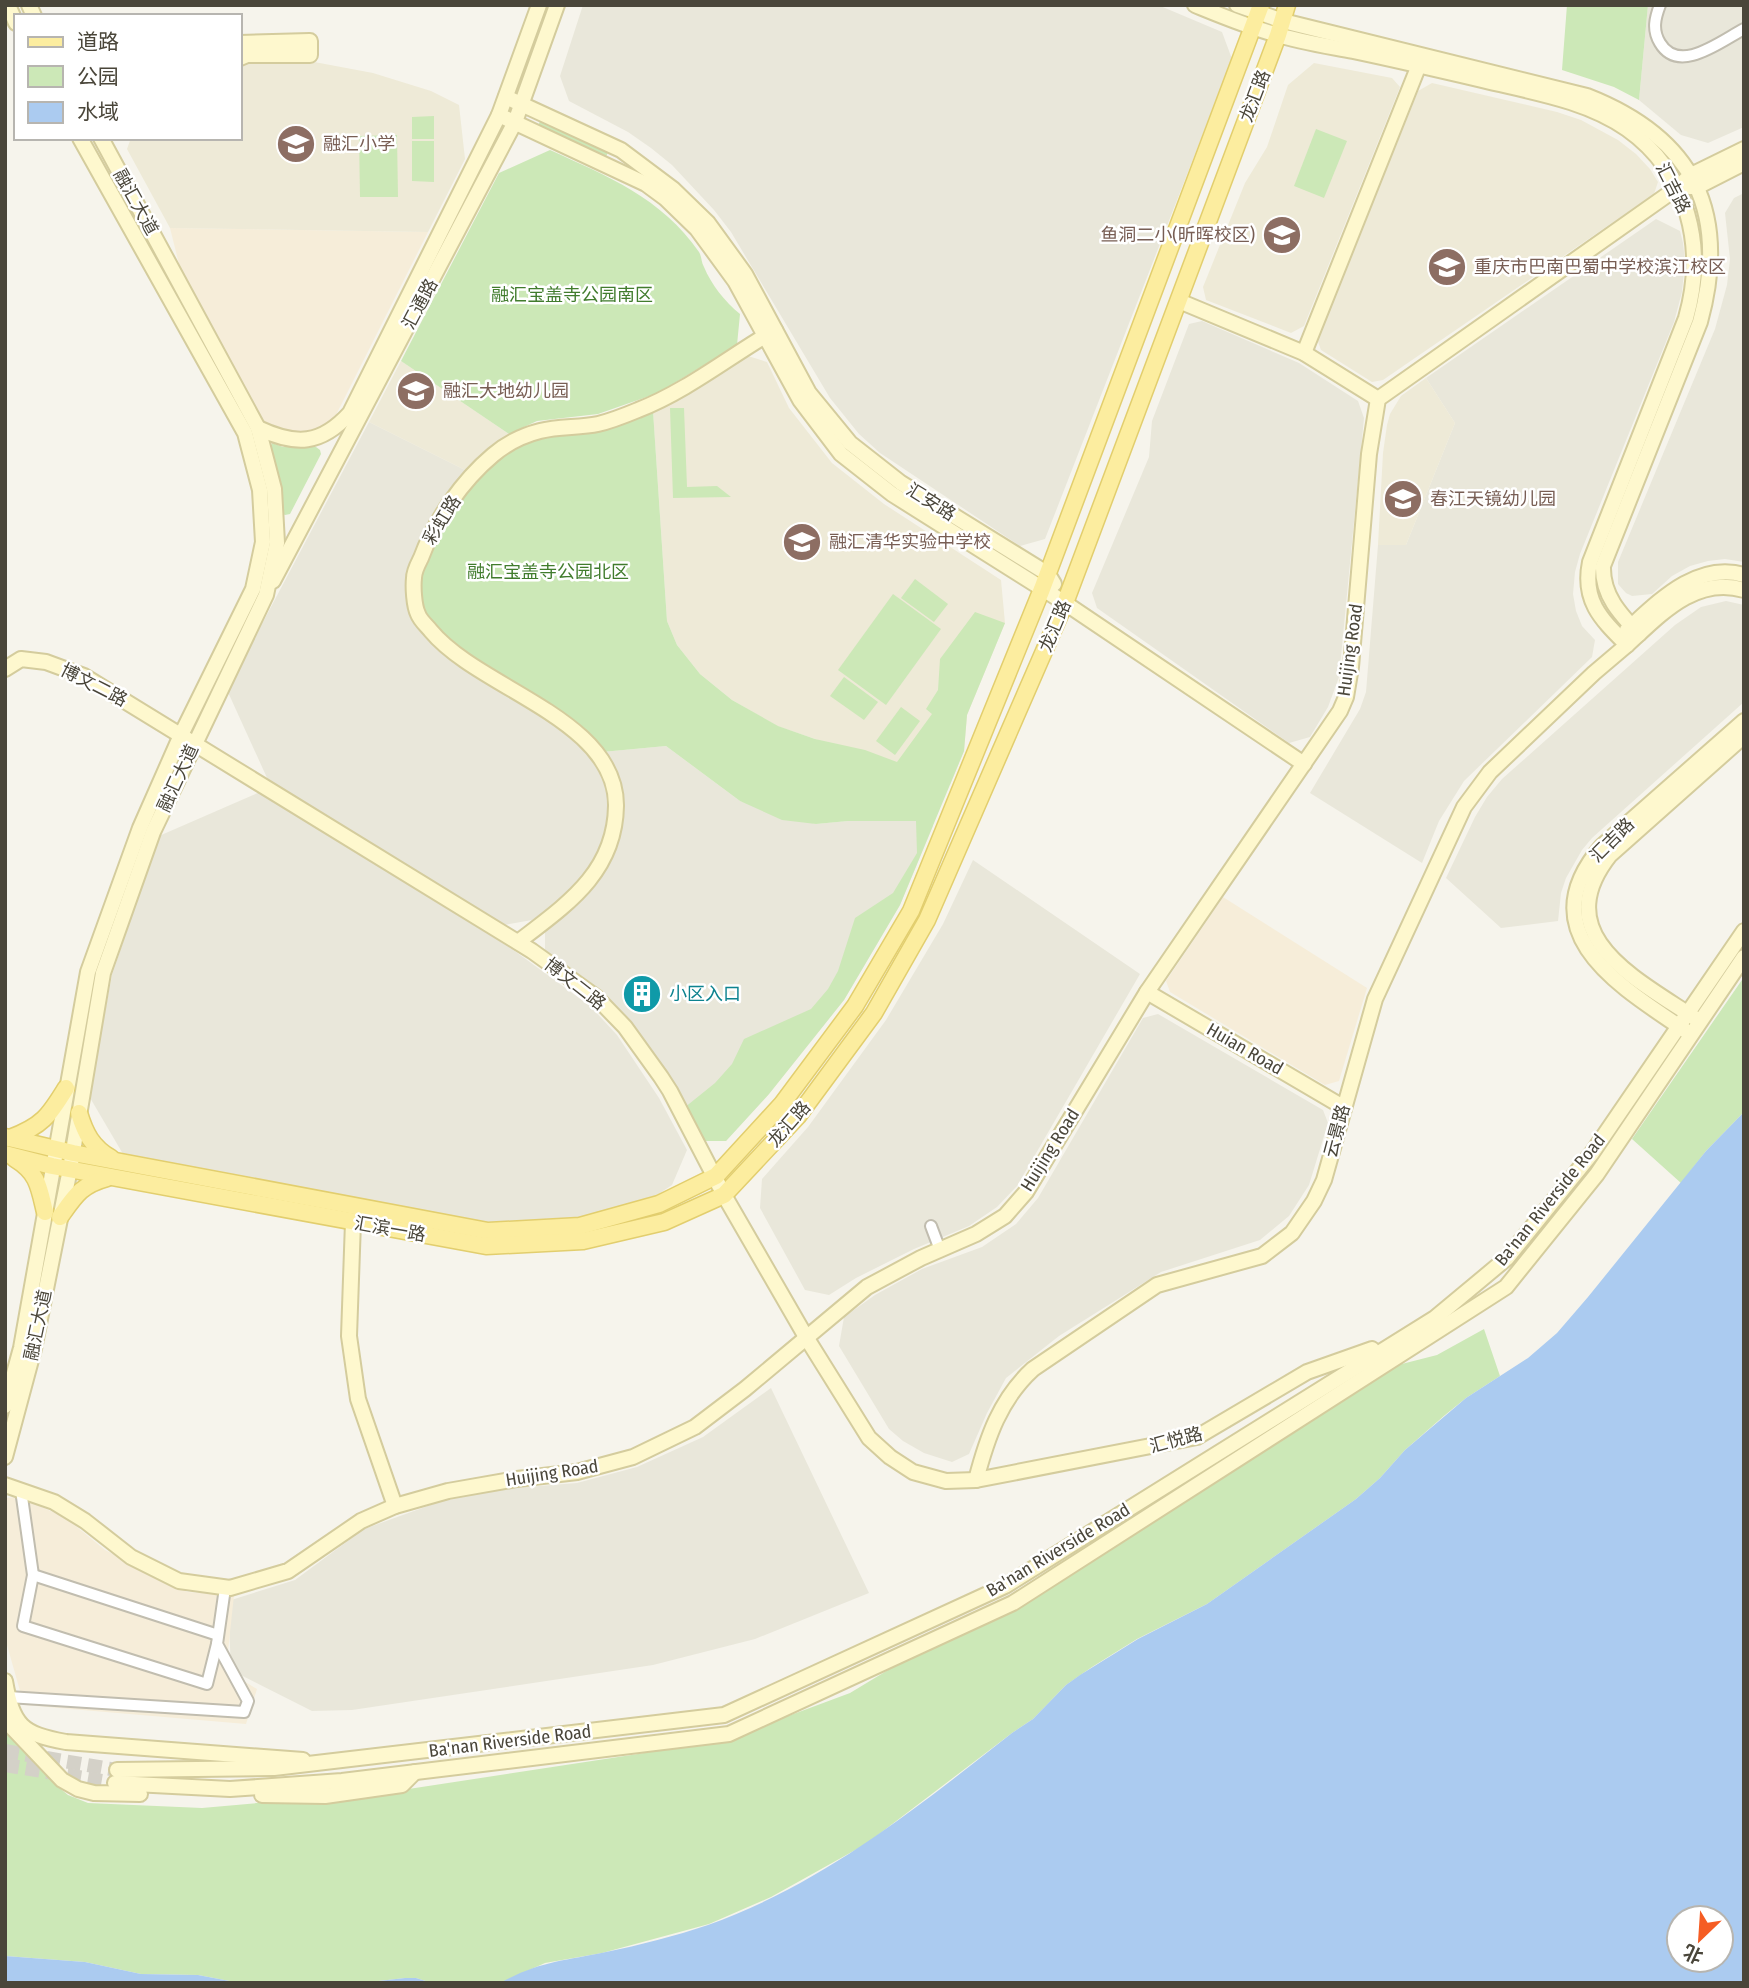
<svg xmlns="http://www.w3.org/2000/svg" width="1749" height="1988" font-family="'Fira Sans Condensed','Noto Sans SC',sans-serif">
<style>
.residential{fill:#e9e7da}
.commercial{fill:#f6edd9}
.education{fill:#eeead7}
.green{fill:#cce8b7}
.water{fill:#abcbf0;fill-rule:evenodd}
.lines{fill:none;stroke-linecap:round;stroke-linejoin:round}
.secondary-tunnel{stroke:#d4d1c8;stroke-width:14;stroke-dasharray:14 7;stroke-linecap:butt}
.street-casing{stroke:#c1bdaf;stroke-width:14}
.secondary-casing{stroke:#d4cc9d;stroke-width:18}
.primary-casing{stroke:#e2ce6e;stroke-width:19}
.street{stroke:#fff;stroke-width:10}
.secondary{stroke:#fef8ce;stroke-width:14}
.primary{stroke:#fced9f;stroke-width:16}
.labels{text-anchor:middle;stroke-width:5;stroke-linejoin:round;paint-order:stroke}
.street-label{font-size:18px;fill:#4a463a;stroke:#fff}
.education-label{font-size:18px;fill:#785e54;stroke:#fff;text-anchor:start}
.park-label{font-size:18px;fill:#417c2d;stroke:#fff}
.culture-label{font-size:18px;fill:#0d838f;stroke:#fff;text-anchor:start}
</style>
<rect width="100%" height="100%" fill="#f6f4ec"/>
<!-- residential -->
<g class="residential">
<path d="M583 5H1158L1222 32 1232 59 1045 539 1020 546 880 453 859 434 830 398 731 232 714 210 672 165 651 148 628 132 569 101 560 76Z"/>
<path d="M1648 5H1744V127L1708 143 1681 135 1639 100Z"/>
<path d="M1744 193V562L1725 559 1708 561 1690 566 1672 576 1652 594 1632 596 1626 593 1618 584V562L1715 329 1727 285 1730 259 1725 213 1734 198Z"/>
<path d="M1656 219 1680 231 1683 243 1685 261 1682 292 1674 322 1580 554 1575 572 1573 594 1576 611 1582 626 1595 640 1592 657 1464 781 1439 821 1422 863 1310 793 1360 709 1366 692 1378 545H1406L1455 423 1426 378Z"/>
<path d="M1202 321 1299 363 1358 401 1364 418 1339 677 1328 707 1310 737 1289 743 1097 608 1092 593 1149 457 1152 421 1189 324Z"/>
<path d="M369 422 469 472 454 487 425 528 407 577 411 618 438 649 475 675 556 725 583 748 600 769 608 797 609 819 603 842 595 859 579 883 555 904 532 920 504 925 268 780 227 690Z"/>
<path d="M1726 601 1744 605V702L1592 838 1582 850 1566 878 1561 893 1558 921 1501 928 1446 878 1475 817 1487 797 1502 779 1675 625 1701 607Z"/>
<path d="M666 746 740 801 816 824 848 821H916L933 826 900 905 844 1000 769 1094 726 1141H701L630 1024 545 954V928L606 865 617 846 621 822V796L611 763 602 752Z"/>
<path d="M260 792 512 949 590 1006 617 1035 659 1098 687 1150 672 1185 657 1195 577 1220 488 1223 123 1154 89 1096 112 975 159 836Z"/>
<path d="M973 860 1140 974 1017 1186 997 1207 969 1226 914 1249 856 1278 829 1295 805 1290 760 1208 762 1179 808 1127 886 1020 943 924Z"/>
<path d="M1158 1014 1323 1110 1328 1123 1309 1185 1289 1216 1260 1240 1161 1272 1059 1336 1006 1378 987 1413 969 1454 952 1462 924 1453 903 1441 889 1429 839 1346 844 1317 875 1295 922 1269 982 1247 1016 1224 1038 1198 1143 1018Z"/>
<path d="M771 1388 869 1593 755 1639 653 1665 352 1710 312 1711 231 1670 228 1601 295 1580 364 1529 450 1498 513 1488 577 1483 637 1467 703 1437Z"/>
</g>
<!-- commercial -->
<g class="commercial">
<path d="M170 228 428 232 334 419 314 431 286 432 262 420 181 272Z"/>
<path d="M1223 897 1367 988 1339 1081 1325 1085 1170 992 1166 981Z"/>
<path d="M20 1497 66 1518 105 1550 187 1592 234 1595 226 1670 257 1689 246 1724 24 1705 5 1638V1498Z"/>
</g>
<!-- education -->
<g class="education">
<path d="M309 61 373 73 431 91 459 105 465 159 428 232 170 228 127 149 131 138H240V64Z"/>
<path d="M1314 63 1392 78 1400 87 1304 326 1291 333 1206 300 1203 287 1245 183 1267 147 1288 85Z"/>
<path d="M1432 83 1557 112 1581 120 1618 140 1636 154 1650 169 1658 182 1654 194 1383 380 1372 382 1321 350 1317 339 1418 91Z"/>
<path d="M745 355 767 362 789 408 832 463 884 504 1001 580 1005 623 967 715 964 751 950 785 777 726 732 700 700 674 677 645 667 621 653 411 671 403Z"/>
<path d="M401 361 509 434 487 452 469 472 369 422Z"/>
<path d="M1426 378 1455 423 1406 545H1378L1383 453 1387 425 1390 414 1401 396Z"/>
</g>
<!-- green -->
<g class="green">
<path d="M1567 5H1648L1639 100 1614 87 1562 70Z"/>
<path d="M434 116V139H412V117Z"/>
<path d="M540 121 608 152 606 157 538 126Z"/>
<path d="M1316 129 1347 141 1324 198 1294 186Z"/>
<path d="M397 135 398 197H360L359 136Z"/>
<path d="M412 141H434V182L412 181Z"/>
<path d="M550 150C607 176 662 198 699 252 702 257 701 262 704 267 711 284 725 302 740 314L737 345 658 393 598 414 537 421 509 434 401 361 499 173Z"/>
<path d="M670 408H684L687 487 717 486 731 497 673 498Z"/>
<path d="M653 411 667 621 677 645 700 674 732 700 778 726 815 739 865 750 897 762 932 714 926 709 938 690 940 659 975 612 1005 623 967 715 964 751 900 905 844 1000 769 1094 726 1141H701L684 1108 715 1083 732 1064 744 1039 811 1009 828 989 838 971 855 918 893 893 917 853 916 821H848L816 824 782 820 740 801 666 746 602 752 445 641 424 614 418 577 434 534 463 494 496 460 516 445 540 436 600 429Z"/>
<path d="M272 443 283 447H316L320 450 321 454 290 514 285 515 280 512 270 448Z"/>
<path d="M915 579 948 604 934 622 901 598Z"/>
<path d="M893 594 941 629 886 705 838 670Z"/>
<path d="M844 677 878 702 864 720 830 696Z"/>
<path d="M901 707 920 721 895 755 876 741Z"/>
<path d="M1744 977V1112L1706 1151 1681 1183 1632 1139Z"/>
<path d="M1484 1329 1500 1376 1466 1398 1445 1415 1405 1450 1380 1478 1356 1499 1207 1604 1137 1639 1092 1667 1066 1685 1033 1719 1012 1733 866 1844 771 1897 709 1924 602 1953 545 1963 500 1983H432L416 1978H405L361 1983H240L198 1975 141 1974 85 1962 5 1956V1726L44 1763 56 1785 68 1795 88 1803 202 1808 402 1790 638 1754 729 1738 850 1693 1390 1367 1437 1355Z"/>
</g>
<!-- water -->
<g class="water">
<path d="M1744 1112V1983H500C540 1961 564 1961 606 1952 640 1945 675 1936 708 1925 823 1884 918 1807 1012 1733L1033 1719 1066 1685 1080 1675 1138 1639 1207 1604 1356 1499 1380 1478 1405 1450 1466 1398 1528 1358 1557 1333 1588 1297 1706 1151ZM1679 1918H1721V1960H1679Z"/>
<path d="M5 1956 85 1962 141 1974 198 1975 240 1983H5Z"/>
<path d="M405 1978H416L432 1983H361Z"/>
</g>
<g class="lines">
<!-- secondary-tunnel -->
<g class="secondary-tunnel">
<path d="M5 1751 117 1770"/>
<path d="M5 1765 115 1783"/>
</g>
<!-- street casing -->
<g class="street-casing">
<g id="street">
<path d="M1660 5C1655 18 1652 30 1660 43 1679 75 1721 41 1744 29"/>
<path d="M931 1226 940 1250"/>
<path d="M21 1490 33 1575"/>
<path d="M217 1644 207 1684 23 1626 33 1575 218 1635"/>
<path d="M8 1697 244 1712 248 1701 217 1644 225 1588"/>
</g>
</g>
<!-- secondary casing -->
<g class="secondary-casing">
<g id="secondary">
<path d="M8 5 16 23"/>
<path d="M29 5 34 16"/>
<path d="M1195 5C1222 16 1248 27 1275 34 1300 42 1327 46 1353 51 1396 60 1439 70 1482 80 1531 92 1586 100 1627 129 1689 173 1706 248 1686 318L1590 562C1582 601 1601 619 1627 645 1659 616 1695 575 1744 590"/>
<path d="M1237 5 1283 21 1587 96C1694 138 1730 212 1700 322L1603 566C1602 595 1620 614 1639 634"/>
<path d="M240 43 310 41V55H247L240 58"/>
<path d="M506 97 621 150 673 189 708 223 745 274 809 393 850 443 901 483 1048 574 1054 584"/>
<path d="M499 115 646 184 665 198 697 229 735 281 800 400 841 454 892 494 1065 603 1304 764"/>
<path d="M1689 187H1697L1744 163"/>
<path d="M1179 301 1304 353 1378 399"/>
<path d="M1304 353 1419 65"/>
<path d="M258 428C296 446 321 445 350 413L499 115 539 5"/>
<path d="M273 581 515 122 557 5"/>
<path d="M1627 630C1658 602 1697 561 1744 575"/>
<path d="M5 669 21 659 46 662 84 676 532 951 596 997 625 1027 661 1077 670 1091 724 1195 806 1337 869 1438 890 1457 913 1472 946 1481 976 1480 1197 1437 1307 1372 1372 1349"/>
<path d="M518 942C566 905 615 873 616 806 617 719 479 689 431 631 427 626 420 620 418 614 414 606 413 587 414 578 414 571 418 564 421 558 435 520 462 481 493 455 506 444 524 435 540 431 559 426 579 428 598 424 611 421 626 415 638 410 687 391 730 356 775 330"/>
<path d="M1147 992 1343 1107"/>
<path d="M1696 1019C1637 979 1546 936 1610 855L1744 736"/>
<path d="M1686 1031C1621 987 1527 933 1602 846L1744 721"/>
<path d="M353 1222 349 1336 358 1399 395 1506"/>
<path d="M5 1406 21 1348 88 972 140 828 181 735 253 589 263 542 260 490 245 433 80 138"/>
<path d="M5 1457 34 1349 70 1169 103 973 153 832 266 595 277 543 274 489 258 428 101 138"/>
<path d="M976 1480C987 1438 1000 1399 1033 1369L1157 1285 1262 1256 1292 1233 1314 1201 1324 1180 1375 999 1464 807 1490 772 1594 673 1627 645"/>
<path d="M5 1485 54 1502 85 1521 131 1557 179 1581 230 1588 288 1571 361 1521 395 1506 448 1491 517 1479 577 1472 633 1457 695 1427 745 1389 867 1287 921 1258 976 1234 1005 1216 1026 1192 1147 992 1340 711 1346 697 1351 667 1369 454 1378 399 1677 188 1691 175 1744 149"/>
<path d="M5 1681C13 1726 22 1734 66 1742L303 1760"/>
<path d="M5 1720 62 1780 78 1789 94 1793 140 1794"/>
<path d="M117 1770 274 1768 724 1715 1005 1586 1435 1318 1507 1258 1592 1153 1744 931"/>
<path d="M115 1783 230 1789 342 1781 729 1734 1013 1603 1506 1287 1597 1174 1744 957"/>
<path d="M262 1795 325 1796 402 1785 415 1772"/>
</g>
</g>
<!-- primary casing -->
<g class="primary-casing">
<g id="primary">
<path d="M79 1113C85 1133 92 1147 111 1158"/>
<path d="M5 1137 73 1153 488 1231 580 1226 659 1204 716 1176 782 1104 855 1006 911 911 1042 589 1261 5"/>
<path d="M10 1138C42 1126 49 1116 66 1088"/>
<path d="M5 1154 52 1166 486 1246 583 1241 664 1222 724 1195 798 1116 874 1013 927 920 1065 603 1278 35 1287 5"/>
<path d="M15 1159C38 1173 39 1187 45 1212"/>
<path d="M60 1217C75 1196 81 1185 107 1178"/>
</g>
</g>
<!-- street -->
<use href="#street" class="street"/>
<!-- secondary -->
<use href="#secondary" class="secondary"/>
<!-- primary -->
<use href="#primary" class="primary"/>
</g>
<!-- icons -->
<defs>
<g id="school-disc" transform="scale(2.0125)"><circle r="9.5" fill="#8d6e63" stroke="#fff"/><path d="M0-5L7-2L0 1L-7-2ZM-4 1L0 2.5L4 1V4Q0 6-4 4Z" fill="#fff"/></g>
<g id="building-disc" transform="scale(2.0125)"><circle r="9.5" fill="#0f9aa8" stroke="#fff"/><path d="M-4-6H4V6H1V3H-1V6H-4ZM-2.5-4.3h1.7v1.8h-1.7ZM.8-4.3h1.7v1.8H.8ZM-2.5-1h1.7V.8h-1.7ZM.8-1h1.7V.8H.8Z" fill="#fff"/></g>
</defs>
<g fill-rule="evenodd">
<use href="#school-disc" x="296" y="144"/>
<use href="#school-disc" x="1282" y="235"/>
<use href="#school-disc" x="1447" y="267"/>
<use href="#school-disc" x="416" y="391"/>
<use href="#school-disc" x="1403" y="499"/>
<use href="#school-disc" x="802" y="542"/>
<use href="#building-disc" x="642" y="994"/>
</g>
<g class="labels">
<!-- street labels -->
<g class="street-label">
<text transform="translate(1255 96) rotate(-69)" y="6">龙汇路</text>
<text transform="translate(1673 188) rotate(63)" y="6">汇吉路</text>
<text transform="translate(136 202) rotate(61)" y="6">融汇大道</text>
<text transform="translate(420 304) rotate(-62)" y="6">汇通路</text>
<text transform="translate(931 502) rotate(32)" y="6">汇安路</text>
<text transform="translate(442 520) rotate(-58)" y="6">彩虹路</text>
<text transform="translate(1055 626) rotate(-67)" y="6">龙汇路</text>
<text transform="translate(1350 650) rotate(-82)" y="6">Huijing Road</text>
<text transform="translate(94 685) rotate(27)" y="6">博文二路</text>
<text transform="translate(178 778) rotate(-65)" y="6">融汇大道</text>
<text transform="translate(1612 840) rotate(-45)" y="6">汇吉路</text>
<text transform="translate(575 984) rotate(38)" y="6">博文二路</text>
<text transform="translate(1245 1049) rotate(30)" y="6">Huian Road</text>
<text transform="translate(789 1124) rotate(-49)" y="6">龙汇路</text>
<text transform="translate(1337 1131) rotate(-75)" y="6">云景路</text>
<text transform="translate(1050 1150) rotate(-58)" y="6">Huijing Road</text>
<text transform="translate(1550 1200) rotate(-51)" y="6">Ba'nan Riverside Road</text>
<text transform="translate(390 1229) rotate(10)" y="6">汇滨一路</text>
<text transform="translate(38 1325) rotate(-78)" y="6">融汇大道</text>
<text transform="translate(1176 1440) rotate(-15)" y="6">汇悦路</text>
<text transform="translate(552 1473) rotate(-9)" y="6">Huijing Road</text>
<text transform="translate(1058 1550) rotate(-31)" y="6">Ba'nan Riverside Road</text>
<text transform="translate(510 1741) rotate(-7)" y="6">Ba'nan Riverside Road</text>
</g>
<!-- education labels -->
<g class="education-label">
<text x="323" y="150">融汇小学</text>
<text x="1255" y="241" text-anchor="end">鱼洞二小(昕晖校区)</text>
<text x="1474" y="273">重庆市巴南巴蜀中学校滨江校区</text>
<text x="443" y="397">融汇大地幼儿园</text>
<text x="1430" y="505">春江天镜幼儿园</text>
<text x="829" y="548">融汇清华实验中学校</text>
</g>
<!-- park labels -->
<g class="park-label">
<text x="572" y="301">融汇宝盖寺公园南区</text>
<text x="548" y="578">融汇宝盖寺公园北区</text>
</g>
<!-- culture labels -->
<g class="culture-label">
<text x="669" y="1000">小区入口</text>
</g>
</g>
<!-- border -->
<rect width="1749" height="1988" fill="none" stroke="#4a463a" stroke-width="14"/>
<!-- legend -->
<rect x="14" y="14" width="228" height="126" fill="#ffffff" stroke="#b7b5b0" stroke-width="2"/>
<rect x="28" y="37" width="35" height="10" fill="#fced9f" stroke="#b7b5b0" stroke-width="2"/>
<text x="77" y="49" font-size="21" fill="#4a463a">道路</text>
<rect x="28" y="66" width="35" height="21" fill="#cce8b7" stroke="#b7b5b0" stroke-width="2"/>
<text x="77" y="84" font-size="21" fill="#4a463a">公园</text>
<rect x="28" y="102" width="35" height="21" fill="#abcbf0" stroke="#b7b5b0" stroke-width="2"/>
<text x="77" y="119" font-size="21" fill="#4a463a">水域</text>
<!-- north arrow -->
<g transform="translate(1700 1939) rotate(205)"><circle r="33" fill="#ffffff" stroke="#b7b5b0" stroke-width="2"/>
<path d="M0-5L12 26L0 18L-12 26Z" fill="#f55d24"/>
<text y="-10" font-size="19" font-weight="bold" text-anchor="middle" fill="#4a463a">北</text>
</g>
</svg>
